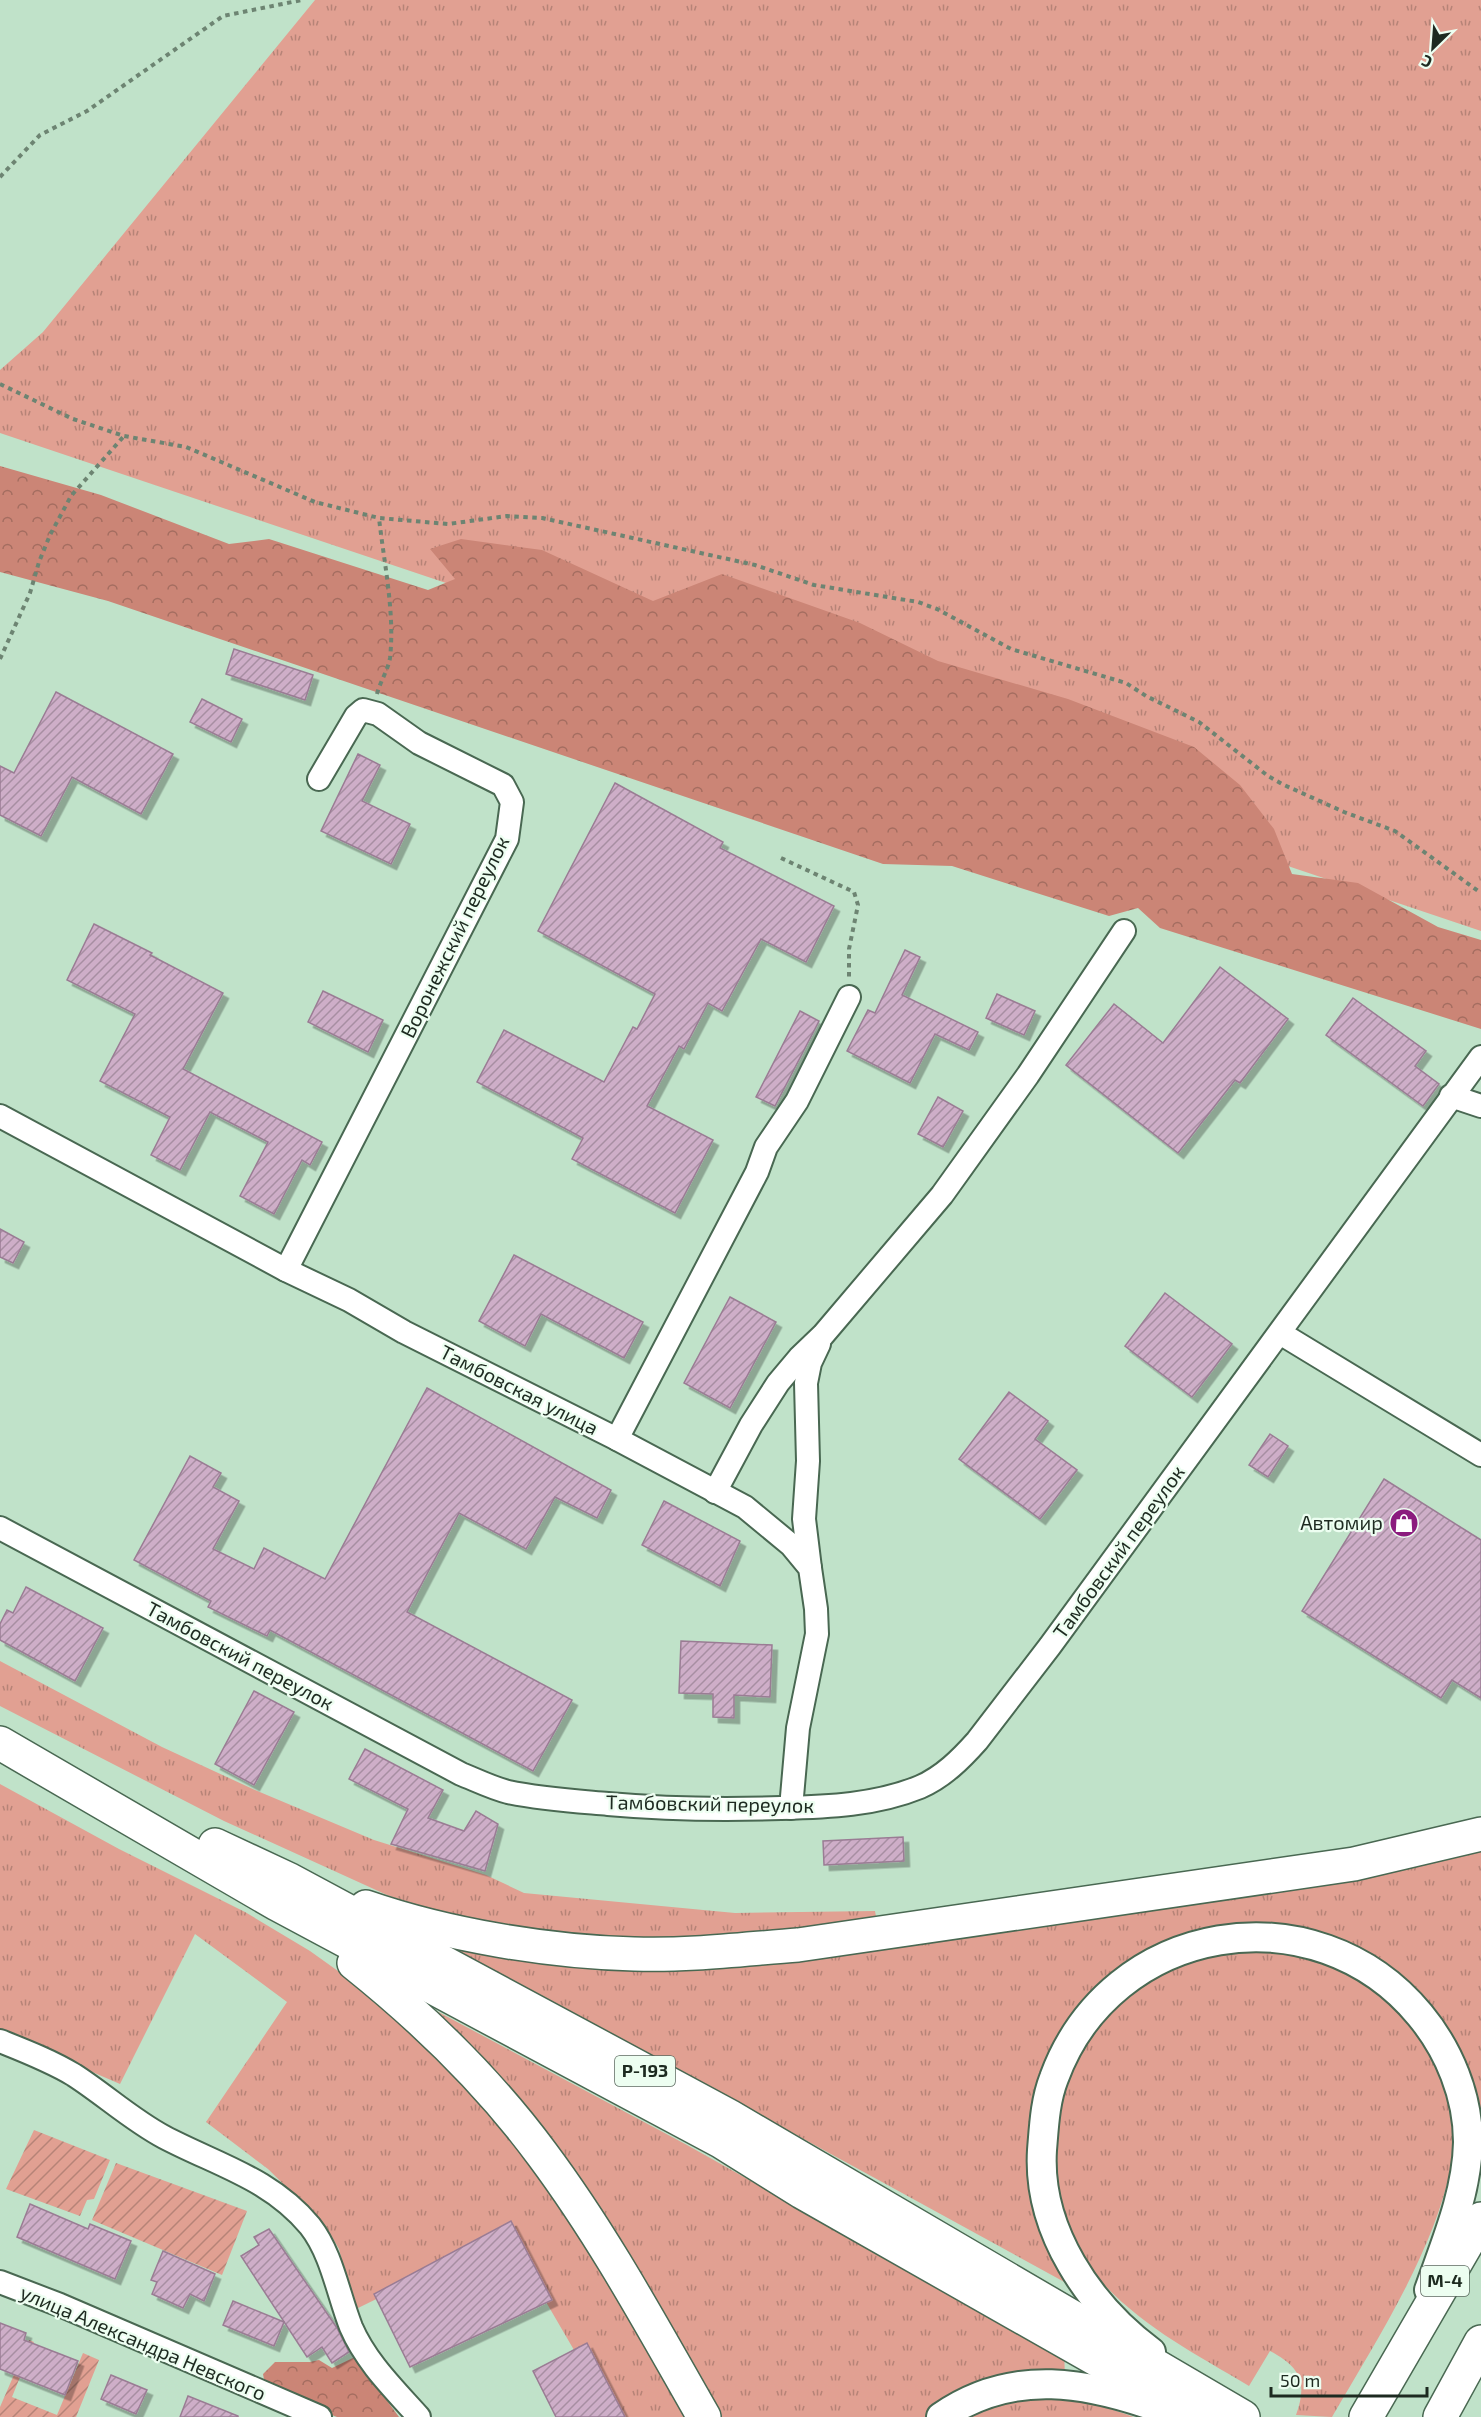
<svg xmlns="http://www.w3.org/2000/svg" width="1481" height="2417" font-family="'Exo 2',sans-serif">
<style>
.grass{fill:url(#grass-tufts)}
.forest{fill:url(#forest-crowns)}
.garden{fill:url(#garden-furrows)}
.building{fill:url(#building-hatch);stroke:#9a7c94;stroke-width:1.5;filter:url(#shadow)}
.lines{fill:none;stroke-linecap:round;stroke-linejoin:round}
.minor-casing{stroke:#496852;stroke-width:26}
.major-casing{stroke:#496852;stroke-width:32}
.highway-casing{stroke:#496852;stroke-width:36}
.path{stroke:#6d8472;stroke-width:4;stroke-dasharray:4.5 4.5;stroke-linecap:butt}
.minor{stroke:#fff;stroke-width:22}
.major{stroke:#fff;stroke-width:28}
.highway{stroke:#fff;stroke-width:33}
.labels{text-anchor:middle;stroke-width:4.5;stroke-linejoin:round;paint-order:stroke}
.shield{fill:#edfef1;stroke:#5b6a5f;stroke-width:1.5}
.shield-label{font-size:18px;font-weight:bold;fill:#1d2a20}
.street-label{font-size:20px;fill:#1d2a20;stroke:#edfef1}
.poi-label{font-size:20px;fill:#1d2a20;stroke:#edfef1;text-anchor:end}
</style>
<defs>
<pattern id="grass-tufts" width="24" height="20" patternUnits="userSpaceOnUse" patternTransform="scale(1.5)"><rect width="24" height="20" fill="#e1a092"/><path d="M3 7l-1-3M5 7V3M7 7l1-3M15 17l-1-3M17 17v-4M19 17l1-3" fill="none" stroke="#b68377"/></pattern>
<pattern id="forest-crowns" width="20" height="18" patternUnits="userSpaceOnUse" patternTransform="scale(1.5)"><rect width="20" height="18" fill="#cb8576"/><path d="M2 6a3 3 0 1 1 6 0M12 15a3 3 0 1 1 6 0" fill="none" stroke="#a46d60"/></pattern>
<pattern id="garden-furrows" width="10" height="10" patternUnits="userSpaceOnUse" patternTransform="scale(1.5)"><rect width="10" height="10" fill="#e1a092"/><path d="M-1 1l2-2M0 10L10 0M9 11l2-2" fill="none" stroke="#b68377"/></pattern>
<pattern id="building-hatch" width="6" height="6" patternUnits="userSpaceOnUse" patternTransform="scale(1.5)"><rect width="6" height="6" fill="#ceaec8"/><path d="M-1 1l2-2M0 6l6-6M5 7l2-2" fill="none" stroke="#a78ea2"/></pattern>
<filter id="shadow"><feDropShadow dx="5.5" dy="5.5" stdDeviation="0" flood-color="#0004"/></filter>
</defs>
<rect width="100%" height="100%" fill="#c0e2c9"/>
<!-- grass -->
<g class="grass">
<path d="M315 0H1481V931L0 433V370L43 332Z"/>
<path d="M0 1661 162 1747 255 1790 374 1840 486 1875 524 1893 735 1913 875 1911 877 1922 712 1939H611L536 1934 436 1913 387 1895 224 1821 0 1706Z"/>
<path d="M0 1784 119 1849 245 1912 310 1951 366 1991 416 2000 687 2145 927 2280 1064 2352 1066 2399 1096 2404 1134 2417H613L507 2235 354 2310 339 2249 325 2225 268 2169 206 2122 287 2002 195 1934 120 2084 0 2032Z"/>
<path d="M1481 1847V2162L1478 2166 1451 2167C1433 2254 1376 2341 1332 2417L1296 2415C1308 2382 1300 2367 1270 2351L1249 2386C1189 2350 1136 2324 1089 2268L1068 2284 548 1999 445 1949 447 1942 549 1959Z"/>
</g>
<!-- forest -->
<g class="forest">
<path d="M0 466 101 495 229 544 269 539 428 590 455 579 430 549 461 539 542 550 653 601 722 574 860 623 938 661 1068 699 1194 747 1240 785 1274 829 1292 874 1358 883 1438 927 1481 940V1029L1160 928 1138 908 1109 916 952 866 883 864 108 601 0 572Z"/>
<path d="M355 2357 399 2417H337L266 2390 263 2374 275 2362H310L319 2360 332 2368Z"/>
</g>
<!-- garden -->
<g class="garden">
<path d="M34 2130 110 2160 94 2199 87 2200 80 2216 6 2189Z"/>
<path d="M116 2163 247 2211 222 2275 92 2220Z"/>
<path d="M29 2340 34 2342 12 2397 57 2415 83 2353 99 2360 76 2417H0V2407Z"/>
</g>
<!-- building -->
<g class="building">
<path d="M234 649 313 675 305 700 226 674Z"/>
<path d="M56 692 173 754 141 814 72 777 41 836 0 815V766L14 773Z"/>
<path d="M202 699 242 719 231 742 190 722Z"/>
<path d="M358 754 380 765 362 801 410 824 391 864 321 831Z"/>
<path d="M615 783 723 842 720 848 834 906 806 962 761 939 722 1011 708 1003 684 1049 679 1046 647 1106 713 1140 675 1213 572 1159 583 1138 477 1082 504 1030 604 1082 633 1027 637 1029 655 994 538 931Z"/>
<path d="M94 924 152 953 150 955 223 993 183 1069 322 1142 310 1165 302 1160 274 1214 240 1196 268 1142 210 1112 180 1170 151 1155 170 1117 100 1081 135 1014 67 980Z"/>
<path d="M905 950 920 957 902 995 978 1032 969 1050 935 1034 910 1083 847 1051 868 1010 875 1013Z"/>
<path d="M1220 967 1288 1019 1240 1083 1235 1080 1178 1153 1066 1065 1114 1004 1163 1043Z"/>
<path d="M323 991 383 1020 368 1052 308 1022Z"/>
<path d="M997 994 1035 1011 1024 1035 986 1018Z"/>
<path d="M1353 998 1426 1051 1415 1066 1439 1084 1423 1106 1326 1035Z"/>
<path d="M800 1011 819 1021 775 1106 756 1097Z"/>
<path d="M938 1097 963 1111 943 1147 918 1134Z"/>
<path d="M0 1229 24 1242 13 1263 0 1257Z"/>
<path d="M514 1255 643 1322 624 1358 541 1314 525 1346 479 1321Z"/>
<path d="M1165 1293 1232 1344 1192 1397 1125 1346Z"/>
<path d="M730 1297 776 1322 730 1408 684 1383Z"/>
<path d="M427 1388 611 1490 597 1518 555 1497 526 1549 459 1513 407 1612 572 1700 533 1771 270 1630 267 1636 208 1607 211 1601 134 1560 190 1456 221 1473 213 1487 239 1501 213 1549 254 1569 264 1548 325 1579Z"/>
<path d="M1009 1392 1048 1421 1035 1439 1077 1470 1040 1519 959 1459Z"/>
<path d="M1270 1434 1288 1446 1268 1477 1249 1465Z"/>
<path d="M1384 1479 1481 1540V1698L1452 1680 1441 1698 1302 1611Z"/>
<path d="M664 1501 740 1541 720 1586 642 1545Z"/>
<path d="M26 1587 103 1628 75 1681 0 1640V1624L7 1610 13 1613Z"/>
<path d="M681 1641 772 1645 770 1697 734 1695V1718L713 1717V1694L679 1693Z"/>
<path d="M254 1691 294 1712 254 1785 215 1764Z"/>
<path d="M365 1749 443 1790 428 1818 464 1831 476 1811 498 1824 485 1871 391 1844 408 1809 349 1779Z"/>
<path d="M903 1837 904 1861 824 1865 823 1841Z"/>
<path d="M30 2204 88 2229 90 2224 131 2241 115 2279 17 2237Z"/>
<path d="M511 2221 552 2300 410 2367 374 2294Z"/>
<path d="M269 2229 337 2328 349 2352 332 2363 322 2347 307 2357 241 2256 259 2245 254 2237Z"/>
<path d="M163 2251 215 2274 204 2301 190 2294 183 2308 152 2294 157 2282 151 2280Z"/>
<path d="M233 2301 284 2322 274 2346 223 2325Z"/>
<path d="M0 2323 26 2333 24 2340 78 2361 65 2395 0 2369Z"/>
<path d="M587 2343 625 2417H556L533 2371Z"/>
<path d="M111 2375 147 2390 136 2414 101 2399Z"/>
<path d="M188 2396 238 2416V2417H180Z"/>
</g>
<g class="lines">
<!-- minor casing -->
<g class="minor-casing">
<g id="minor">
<path d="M1451 1096 1481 1106"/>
<path d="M0 1116 286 1270 349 1300 404 1332 617 1439 745 1507 791 1545 810 1568 816 1609 817 1634 798 1728 791 1808"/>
<path d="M286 1270 507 839 512 802 503 785 419 743 378 714 363 710 356 716 319 779"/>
<path d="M1280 1333 1481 1455"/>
<path d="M617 1439 757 1172 766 1147 797 1101 849 997"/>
<path d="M715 1492 751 1425 778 1383 799 1358 823 1335 942 1195 1028 1075 1124 931"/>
<path d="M0 1528 461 1774C476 1780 492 1788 508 1792 541 1799 574 1801 608 1804 665 1809 723 1810 781 1808 828 1807 876 1805 920 1787 943 1777 961 1759 977 1741L1050 1646 1481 1057"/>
<path d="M810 1568 804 1519 808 1461 806 1383 810 1363 819 1344"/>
<path d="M0 2041C25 2051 51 2061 74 2075 105 2095 132 2120 164 2137 217 2165 270 2178 310 2226 332 2254 338 2294 351 2327 366 2362 394 2389 419 2417"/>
<path d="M0 2282 60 2305 320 2417"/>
</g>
</g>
<!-- major casing -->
<g class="major-casing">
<g id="major">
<path d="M1151 2352C1089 2306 1037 2230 1042 2150 1044 2126 1045 2101 1054 2078 1111 1922 1315 1888 1420 2015 1449 2050 1468 2096 1468 2142 1467 2193 1446 2242 1429 2290"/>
<path d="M941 2417C1013 2367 1089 2382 1165 2410"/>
</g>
</g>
<!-- highway casing -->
<g class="highway-casing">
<g id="highway">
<path d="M0 1743 277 1904 722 2142 802 2192 1198 2417"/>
<path d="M215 1845 290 1880 729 2116 1243 2417"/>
<path d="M366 1907C447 1935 549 1952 634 1954 689 1956 744 1949 798 1945L1354 1864 1481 1834"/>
<path d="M354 1963C424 2019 489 2082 542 2154 604 2237 653 2328 704 2417"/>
<path d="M1366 2417 1481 2219"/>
<path d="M1440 2417 1481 2342"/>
</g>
</g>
<!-- path -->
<g class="path">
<path d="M0 177 40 135 87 111 223 16 302 0"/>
<path d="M0 384 73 419 124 436 186 447 315 502 379 518 448 524 507 516 542 518 755 565 814 585 918 602 937 609 1011 649 1126 683 1146 696 1199 722 1268 776 1282 784 1344 812 1395 831 1481 893"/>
<path d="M0 659 30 593 39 562 50 535 71 496 124 436"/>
<path d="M377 694C380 682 388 670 390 658 395 613 384 563 379 518"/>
<path d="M781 858 854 892 858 905 849 949V978"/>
</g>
<!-- minor -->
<use href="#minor" class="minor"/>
<!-- major -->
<use href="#major" class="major"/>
<!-- highway -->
<use href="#highway" class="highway"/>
</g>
<!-- icons -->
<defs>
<g id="shop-disc" transform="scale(1.5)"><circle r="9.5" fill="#8b1b7e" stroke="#edfef1"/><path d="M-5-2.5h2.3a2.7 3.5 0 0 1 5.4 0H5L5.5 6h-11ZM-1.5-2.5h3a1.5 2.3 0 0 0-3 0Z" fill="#fff"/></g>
</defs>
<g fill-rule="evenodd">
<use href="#shop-disc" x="1404" y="1523"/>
</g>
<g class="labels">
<!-- shield labels -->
<g class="shield">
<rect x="615" y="2056" width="60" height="30" rx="4.5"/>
<rect x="1421" y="2266" width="48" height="30" rx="4.5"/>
</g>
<g class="shield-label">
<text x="645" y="2077">Р-193</text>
<text x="1445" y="2287">М-4</text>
</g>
<!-- street labels -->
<g class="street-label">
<text transform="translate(455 937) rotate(-64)" y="7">Воронежский переулок</text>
<text transform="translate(519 1390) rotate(27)" y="7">Тамбовская улица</text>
<text transform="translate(1119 1552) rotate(-54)" y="7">Тамбовский переулок</text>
<text transform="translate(240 1656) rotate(28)" y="7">Тамбовский переулок</text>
<text transform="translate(710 1804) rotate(1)" y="7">Тамбовский переулок</text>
<text transform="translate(143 2343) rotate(23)" y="7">улица Александра Невского</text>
</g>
<!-- poi labels -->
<g class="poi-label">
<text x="1383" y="1530">Автомир</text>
</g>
</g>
<!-- north arrow -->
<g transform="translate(1433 48) rotate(205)" stroke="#edfef1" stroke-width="4.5" paint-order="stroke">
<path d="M0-4.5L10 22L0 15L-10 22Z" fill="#1d2a20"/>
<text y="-9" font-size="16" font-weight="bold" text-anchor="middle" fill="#1d2a20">С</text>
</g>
<!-- scale -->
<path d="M1271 2387v9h156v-9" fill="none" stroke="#1d2a20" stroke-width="3"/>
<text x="1280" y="2387" font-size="18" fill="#1d2a20" stroke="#edfef1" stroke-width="4.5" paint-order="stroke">50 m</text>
</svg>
